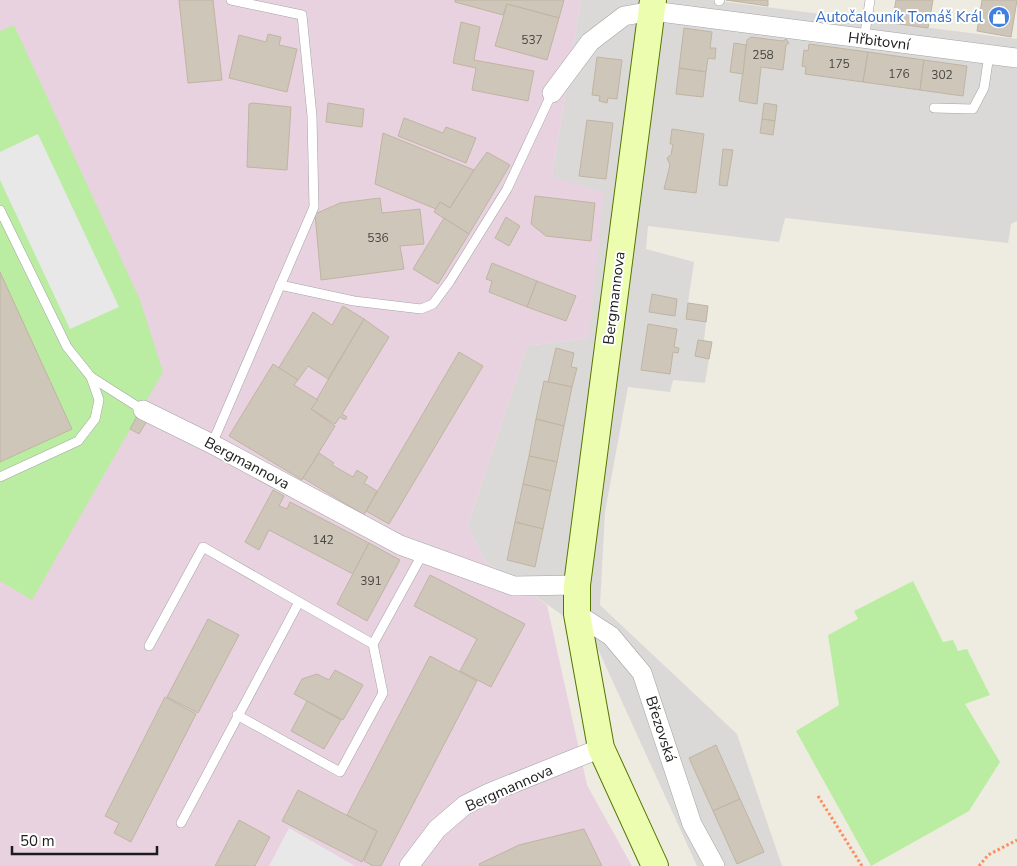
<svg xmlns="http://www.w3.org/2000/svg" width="1017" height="866" font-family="'Nunito Sans',sans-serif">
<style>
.residential{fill:#dad9d8}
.industrial{fill:#e8d2e0}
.grass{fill:#baeda2}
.parking{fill:#e8e8e8}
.building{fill:#cec6b9;stroke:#c0b4a2}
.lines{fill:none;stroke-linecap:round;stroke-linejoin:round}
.lane-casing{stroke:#a3a3a3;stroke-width:10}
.street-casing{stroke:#a3a3a3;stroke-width:20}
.secondary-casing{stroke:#547500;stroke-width:28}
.path{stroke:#ff8c60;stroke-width:3;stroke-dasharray:2.5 2.5;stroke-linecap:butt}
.lane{stroke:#fff;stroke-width:9}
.street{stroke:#fff;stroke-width:19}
.secondary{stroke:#ecfdaf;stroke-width:26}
.labels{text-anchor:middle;stroke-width:4;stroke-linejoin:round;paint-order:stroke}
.number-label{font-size:12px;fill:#484643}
.shop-label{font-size:15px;fill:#366cbe;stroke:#fff;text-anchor:end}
.street-label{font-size:15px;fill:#1c1c1c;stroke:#fff}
</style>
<rect width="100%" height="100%" fill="#eeece0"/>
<!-- residential -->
<path class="residential" d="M581 0H712L1017 39V221L1011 224 1008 243 785 218 779 242 648 226 646 249 694 262 688 303 708 306 704 340 712 342 705 383 673 380 670 392 628 387 605 512 600 605 737 734 782 866H697L592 636 485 561 468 525 527 346 588 338 552 177Z"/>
<!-- industrial -->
<path class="industrial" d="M0 0H581L552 177 604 192 589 338 527 346 468 525 485 561 547 605 587 785 632 866H0Z"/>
<!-- grass -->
<g class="grass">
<path d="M14 25 140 300 163 372 32 600 0 581V31Z"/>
<path d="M913 581 943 642 953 640 958 651 967 649 990 695 965 704 1000 762 969 811 871 866 796 731 839 705 828 635 858 619 854 611Z"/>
</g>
<!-- parking -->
<g class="parking">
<path d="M38 134 119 307 70 329 0 180V152Z"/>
<path d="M289 828 355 866H269Z"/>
</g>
<!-- building -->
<g class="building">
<path d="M179 0H213L222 80 188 83Z"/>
<path d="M455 0H564L559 18 507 4 503 15 455 2Z"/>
<path d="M726 0H768V6Z"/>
<path d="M896 0H933L928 28 892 23Z"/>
<path d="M982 0H1017L1011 37 977 31Z"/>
<path d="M507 4 559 18 547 60 495 46Z"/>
<path d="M461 22 480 27 474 60 534 71 528 101 472 90 476 68 453 63Z"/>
<path d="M684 28 712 32 710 48H716L715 59 708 58 706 72 679 68Z"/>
<path d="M268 34 281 37 279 45 297 49 287 92 229 78 239 35 266 42Z"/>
<path d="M751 37 783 41 786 39 789 43 786 45 783 70 761 67 757 104 739 101 747 40Z"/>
<path d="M734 43 746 45 743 74 730 72Z"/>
<path d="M809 44 868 52 863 82 805 74 806 67 802 66 804 50 808 51Z"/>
<path d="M868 52 924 60 920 90 863 82Z"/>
<path d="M597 57 622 60 617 99 608 98 607 103 599 101 600 96 592 95Z"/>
<path d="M924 60 967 66 963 96 920 90Z"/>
<path d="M679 68 706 72 703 97 676 94Z"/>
<path d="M253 103 291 107 287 170 247 167 249 104Z"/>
<path d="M328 103 364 109 362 127 326 122Z"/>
<path d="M764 103 777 105 775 121 762 119Z"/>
<path d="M404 118 443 133 446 127 476 138 466 163 398 136Z"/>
<path d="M762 119 775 121 773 135 760 133Z"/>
<path d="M587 120 613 123 606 179 579 176Z"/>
<path d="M672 129 704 134 696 193 664 189 670 165 667 158 671 155 673 144H670Z"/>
<path d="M383 133 474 170 450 208 440 202 436 209 375 184Z"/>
<path d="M723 149 733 150 727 186 719 185Z"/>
<path d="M487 152 510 165 469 234 434 212 440 202 450 208 474 170Z"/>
<path d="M535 196 595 203 591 241 546 236 531 224Z"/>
<path d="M380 198 382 213 420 209 424 244 400 246 404 269 321 280 315 214 340 203Z"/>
<path d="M506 217 520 226 509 246 495 238Z"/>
<path d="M444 218 469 234 438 284 413 269Z"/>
<path d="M492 263 537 281 527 307 489 292 492 281 486 279Z"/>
<path d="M0 272 72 429 0 462Z"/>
<path d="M537 281 576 296 566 321 527 307Z"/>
<path d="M652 294 677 299 675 316 649 312Z"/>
<path d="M688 303 708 306 706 322 686 319Z"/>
<path d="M343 306 364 319 328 379 308 366 298 380 278 369 313 312 332 325Z"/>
<path d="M364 319 389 337 342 414 347 417 345 420 340 417 335 424 311 409Z"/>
<path d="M648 324 677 329 674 347 679 348 678 353 673 352 670 374 641 370Z"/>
<path d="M698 340 712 342 709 359 695 356Z"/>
<path d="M556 348 574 353 571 367 577 368 572 387 548 382Z"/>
<path d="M459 352 483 366 389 524 366 511Z"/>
<path d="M273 364 298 380 294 385 318 400 311 409 335 426 302 480 229 436Z"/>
<path d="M544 381 572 387 564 426 536 419Z"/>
<path d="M137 416 147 421 139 434 130 429Z"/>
<path d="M536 419 564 426 557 462 529 456Z"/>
<path d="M319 453 334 463 332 465 353 477 357 470 368 477 364 483 377 491 364 515 303 478Z"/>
<path d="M529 456 557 462 551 491 523 484Z"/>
<path d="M523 484 551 491 543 529 515 522Z"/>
<path d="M273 490 284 496 279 506 287 509 290 502 369 543 353 574 269 530 259 550 245 542Z"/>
<path d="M515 522 543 529 535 567 507 560Z"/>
<path d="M369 543 400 560 367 621 337 604Z"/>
<path d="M430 575 525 624 491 687 460 671 477 639 414 606Z"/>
<path d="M208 619 239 635 198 713 167 697Z"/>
<path d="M430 656 477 681 381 866H373L364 861 377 831 347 815Z"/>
<path d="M335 670 363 685 343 720 294 694 302 679 317 674 329 680Z"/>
<path d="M165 697 196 714 131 842 114 833 119 823 105 816Z"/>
<path d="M307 701 341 720 324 749 291 731Z"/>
<path d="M716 745 740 799 713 811 689 758Z"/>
<path d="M298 790 377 831 362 862 282 821Z"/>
<path d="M740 799 764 852 737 864 713 811Z"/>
<path d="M239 820 270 837 255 866H215Z"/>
<path d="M584 829 602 866H480L479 864 519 845Z"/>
</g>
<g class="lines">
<!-- lane casing -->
<g class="lane-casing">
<g id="lane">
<path d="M719 1 720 0"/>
<path d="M864 40 870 0"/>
<path d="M934 108 973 109 984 88 989 55"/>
<path d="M0 210 67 347 91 377 143 410"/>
<path d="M280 285 354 301 421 309 433 304 450 281 507 189 552 93"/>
<path d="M212 444 314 207 312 116 302 15 231 0"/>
<path d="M0 477 78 441 95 419 99 400 91 377"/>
<path d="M149 646 203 547 299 602"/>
<path d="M237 715 340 772 383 693 373 644 423 553"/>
<path d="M181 823 299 602 373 644"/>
</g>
</g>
<!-- street casing -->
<g class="street-casing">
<g id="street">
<path d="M552 93 590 42 624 16 652 11 1017 58"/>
<path d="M143 410 212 444 400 545 514 586 577 585"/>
<path d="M577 614 611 636 642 673 692 824 715 866"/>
<path d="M409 866 437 829 465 805 489 793 601 748"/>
</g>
</g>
<!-- secondary casing -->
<g class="secondary-casing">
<path id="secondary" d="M653 0 577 585V614L601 748 655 866"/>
</g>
<!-- path -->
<g class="path">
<path d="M818 796 862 866"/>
<path d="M979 866 988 855 1017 840"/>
</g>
<!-- lane -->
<use href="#lane" class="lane"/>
<!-- street -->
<use href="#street" class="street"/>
<!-- secondary -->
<use href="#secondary" class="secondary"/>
</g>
<!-- icons -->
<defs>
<g id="shop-disc" transform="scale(1.125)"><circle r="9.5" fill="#3f7fe0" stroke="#fff"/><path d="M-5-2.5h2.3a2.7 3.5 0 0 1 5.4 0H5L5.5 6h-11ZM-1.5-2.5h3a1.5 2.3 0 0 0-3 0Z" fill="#fff"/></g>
</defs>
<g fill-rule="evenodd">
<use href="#shop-disc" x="999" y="17"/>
</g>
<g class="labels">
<!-- number labels -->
<g class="number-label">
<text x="532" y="44">537</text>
<text x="763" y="59">258</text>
<text x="839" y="68">175</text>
<text x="899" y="78">176</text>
<text x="942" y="79">302</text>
<text x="378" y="242">536</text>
<text x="323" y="544">142</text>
<text x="371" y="585">391</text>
</g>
<!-- shop labels -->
<g class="shop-label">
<text x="983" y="22">Autočalouník Tomáš Král</text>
</g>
<!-- street labels -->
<g class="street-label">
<text transform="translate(879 41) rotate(7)" y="5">Hřbitovní</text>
<text transform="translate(614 298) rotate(-83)" y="5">Bergmannova</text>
<text transform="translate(247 463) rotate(28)" y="5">Bergmannova</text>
<text transform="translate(661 729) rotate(72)" y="5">Březovská</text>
<text transform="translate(509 788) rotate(-24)" y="5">Bergmannova</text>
</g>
</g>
<!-- scale -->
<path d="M12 846v8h145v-8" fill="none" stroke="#1c1c1c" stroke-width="2.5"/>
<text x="20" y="846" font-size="15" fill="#1c1c1c" stroke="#ffffff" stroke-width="4" paint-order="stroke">50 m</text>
</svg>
